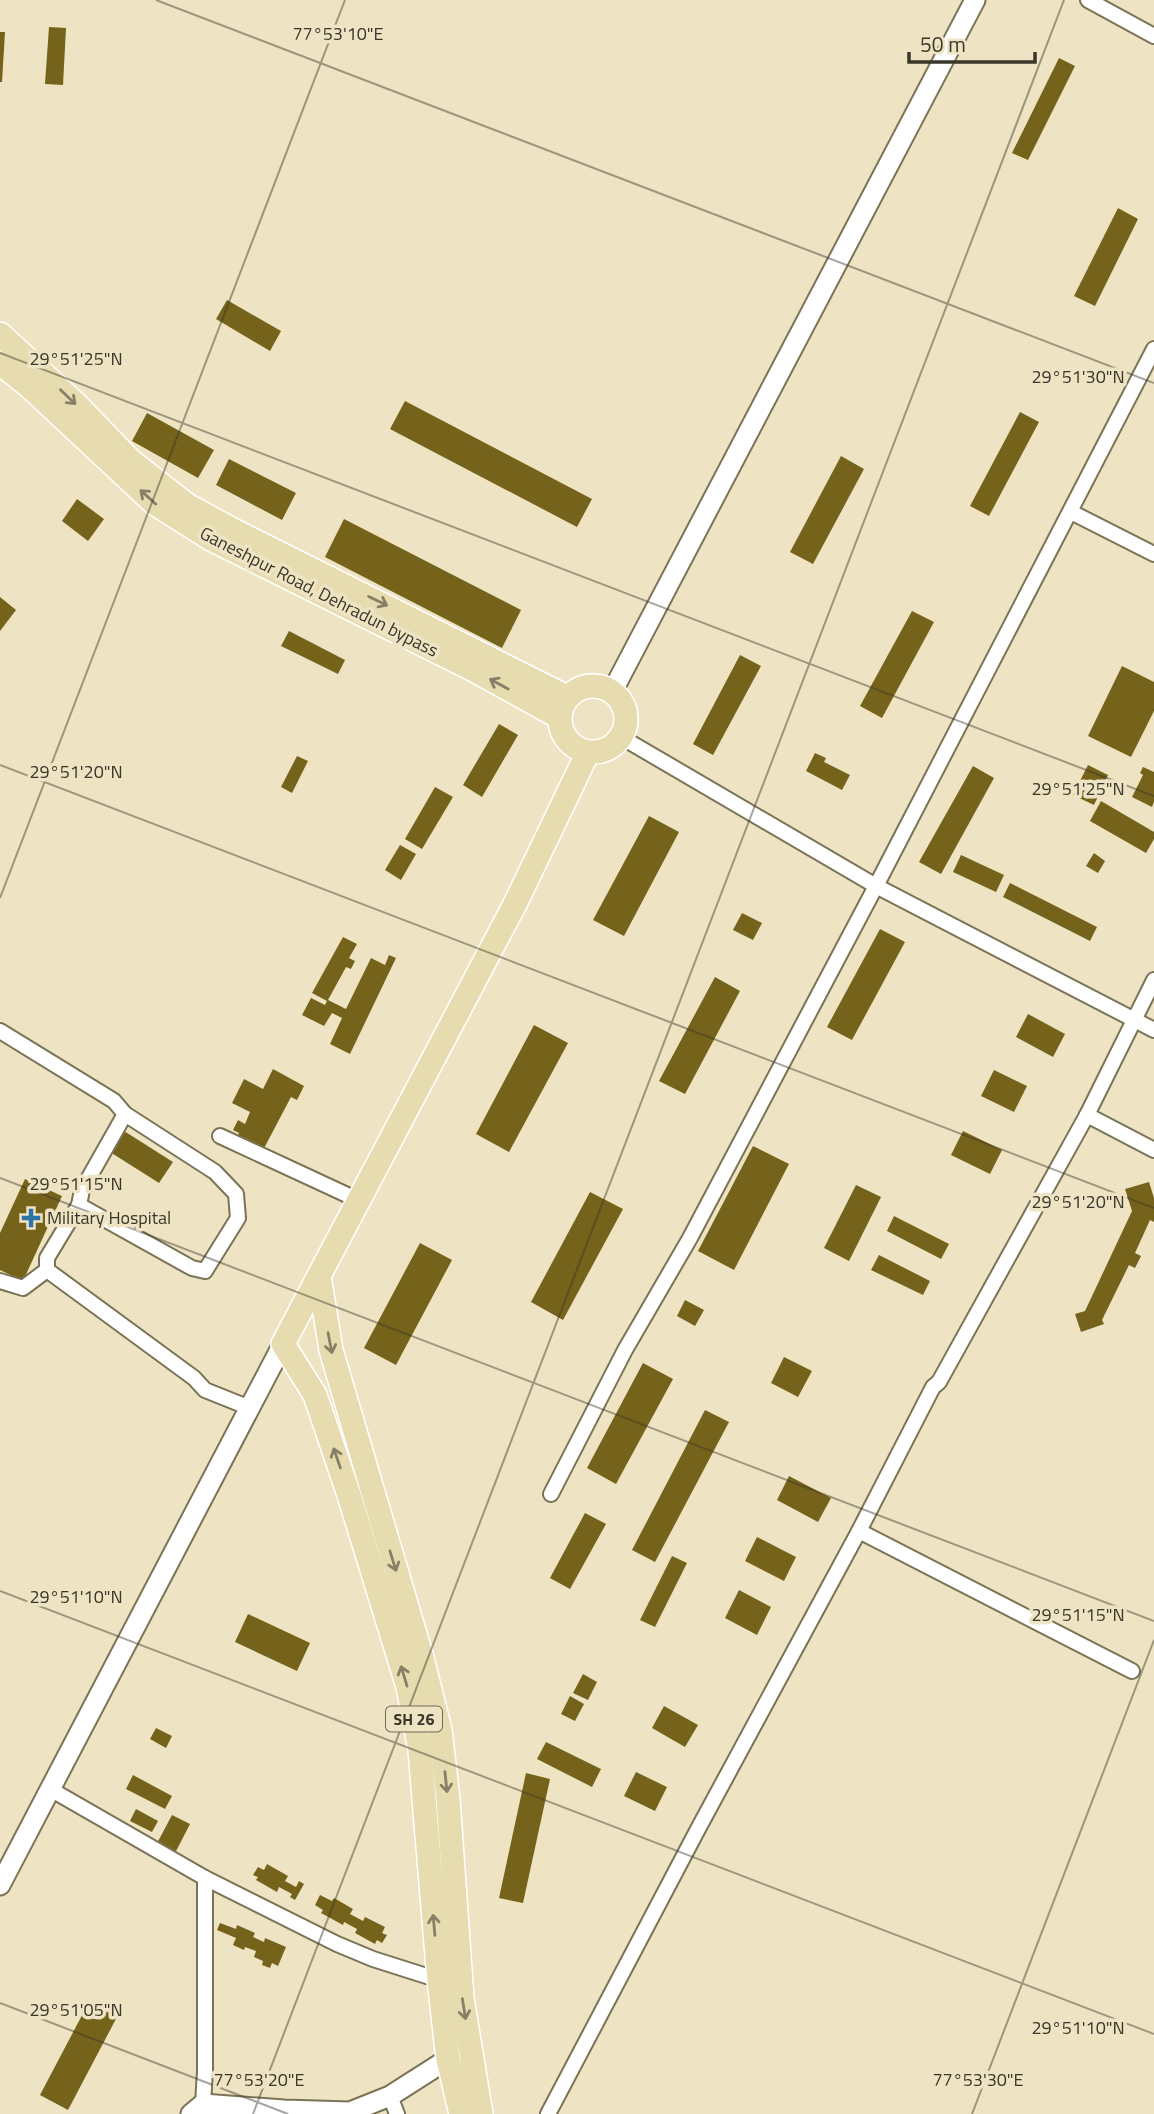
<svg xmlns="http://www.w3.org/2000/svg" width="1154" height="2114" font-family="'Titillium Web',sans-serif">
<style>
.building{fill:#75631b}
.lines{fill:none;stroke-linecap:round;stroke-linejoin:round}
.street-casing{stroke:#7b7355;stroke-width:18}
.secondary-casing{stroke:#7b7355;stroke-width:23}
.primary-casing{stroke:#fff;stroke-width:26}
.street{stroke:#fff;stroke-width:14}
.secondary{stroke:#fff;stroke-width:19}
.primary{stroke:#e7dbb0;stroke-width:23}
.oneway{stroke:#888066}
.ticks{fill:none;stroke:#3a3629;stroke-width:2;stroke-opacity:0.45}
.poi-dot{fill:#2d74a8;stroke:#eee4c3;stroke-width:2.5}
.labels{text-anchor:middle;stroke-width:7;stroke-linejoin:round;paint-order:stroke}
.shield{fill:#eee4c3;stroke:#706a57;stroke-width:2}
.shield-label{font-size:16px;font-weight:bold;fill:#3a3629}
.street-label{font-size:18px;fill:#3a3629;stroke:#eee4c3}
.poi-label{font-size:18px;fill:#3a3629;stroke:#eee4c3;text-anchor:start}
.ticks-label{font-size:18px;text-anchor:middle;fill:#3a3629;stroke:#eee4c3;stroke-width:7;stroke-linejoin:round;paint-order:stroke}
</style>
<rect width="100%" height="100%" fill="#eee4c3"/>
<!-- building -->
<g class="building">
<path d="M49 27 66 28 63 85 45 84Z"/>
<path d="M0 32H5L2 82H0Z"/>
<path d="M1059 58 1075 66 1028 160 1012 153Z"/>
<path d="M1118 208 1138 219 1095 306 1074 296Z"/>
<path d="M227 300 281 331 270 351 216 319Z"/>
<path d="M405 401 592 499 577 527 390 429Z"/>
<path d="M1020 412 1039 422 989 516 970 506Z"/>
<path d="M147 413 214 450 198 478 132 441Z"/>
<path d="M841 456 864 469 813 564 790 552Z"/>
<path d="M229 459 296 493 282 520 216 485Z"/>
<path d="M77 499 104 519 88 541 62 521Z"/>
<path d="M344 519 521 610 502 648 325 557Z"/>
<path d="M0 597 16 610 0 631Z"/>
<path d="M912 611 934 622 882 718 860 706Z"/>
<path d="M289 631 345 660 338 674 281 646Z"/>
<path d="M740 655 761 666 713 755 693 744Z"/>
<path d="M1122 666 1154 682V711L1131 757 1088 736Z"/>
<path d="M499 724 518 735 482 797 463 785Z"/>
<path d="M815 753 826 758 824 762 850 775 842 790 806 771Z"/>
<path d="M297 756 308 761 292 793 281 787Z"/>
<path d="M1088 765 1108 775 1094 805 1073 795Z"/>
<path d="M973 766 994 778 941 874 919 862Z"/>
<path d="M1143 767 1154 772V802L1152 807 1132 797 1143 775 1140 773Z"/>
<path d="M435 787 453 797 422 849 405 839Z"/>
<path d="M1101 801 1154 832V839L1146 853 1090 821Z"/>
<path d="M649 816 679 832 624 936 593 920Z"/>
<path d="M400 845 416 854 401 880 385 870Z"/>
<path d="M1094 853 1105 861 1098 873 1086 866Z"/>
<path d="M961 855 1004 875 996 892 953 872Z"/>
<path d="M1010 883 1097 927 1090 941 1003 897Z"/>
<path d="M742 913 762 923 753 940 733 930Z"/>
<path d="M880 929 905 942 852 1040 827 1027Z"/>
<path d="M343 937 357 944 349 958 355 961 351 969 346 967 328 1000 346 1009 371 958 385 965 389 955 396 958 350 1054 330 1044 342 1018 332 1013 324 1026 302 1015 311 998 325 1005 327 1001 312 993Z"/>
<path d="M715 977 740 991 685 1094 659 1081Z"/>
<path d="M1028 1014 1065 1034 1053 1057 1016 1037Z"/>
<path d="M534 1025 568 1043 509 1152 476 1134Z"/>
<path d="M273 1069 304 1086 297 1100 291 1097 261 1154 250 1148 253 1143 238 1136 239 1133 233 1130 238 1120 245 1124 250 1112 232 1103 244 1079 263 1089Z"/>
<path d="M994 1070 1027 1086 1014 1112 981 1096Z"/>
<path d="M124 1131 173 1162 159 1183 110 1152Z"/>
<path d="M963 1131 1002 1150 990 1174 951 1155Z"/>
<path d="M753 1146 789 1164 734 1270 698 1251Z"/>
<path d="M25 1179 62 1196 23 1281 0 1270V1233Z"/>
<path d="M1149 1182 1154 1198V1222L1150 1220 1135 1253 1141 1256 1135 1268 1129 1265 1102 1320 1104 1324 1081 1332 1075 1314 1085 1311 1132 1211 1125 1189Z"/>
<path d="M856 1185 881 1197 849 1261 824 1248Z"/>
<path d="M590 1192 623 1209 563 1320 531 1302Z"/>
<path d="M894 1216 949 1244 941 1259 887 1231Z"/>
<path d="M420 1243 452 1260 396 1365 364 1348Z"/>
<path d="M879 1255 930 1281 923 1295 871 1270Z"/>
<path d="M685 1300 704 1310 695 1326 677 1316Z"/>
<path d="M784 1357 812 1371 798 1397 771 1383Z"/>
<path d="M643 1363 673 1379 616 1484 587 1468Z"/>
<path d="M705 1410 729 1422 655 1562 632 1550Z"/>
<path d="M789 1476 831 1498 818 1522 777 1500Z"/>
<path d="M585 1513 606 1524 570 1589 550 1578Z"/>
<path d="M757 1537 796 1557 784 1581 745 1561Z"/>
<path d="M672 1556 687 1563 655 1627 640 1620Z"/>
<path d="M739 1590 771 1607 757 1635 725 1618Z"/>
<path d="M248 1614 310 1643 297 1671 235 1642Z"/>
<path d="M583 1674 597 1682 588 1700 573 1693Z"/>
<path d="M570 1696 584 1704 575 1721 561 1714Z"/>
<path d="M664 1706 698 1725 685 1747 652 1728Z"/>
<path d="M156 1728 172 1736 166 1748 150 1739Z"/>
<path d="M546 1742 601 1769 592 1787 537 1759Z"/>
<path d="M636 1772 667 1787 655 1811 624 1796Z"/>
<path d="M526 1773 550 1779 523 1903 499 1898Z"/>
<path d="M133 1775 172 1796 165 1809 126 1789Z"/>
<path d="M136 1809 158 1821 152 1832 130 1821Z"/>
<path d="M172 1815 190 1824 173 1857 155 1847Z"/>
<path d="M267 1864 288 1876 285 1881 296 1887 299 1881 304 1884 295 1900 290 1897 292 1894 279 1887 277 1892 256 1880 258 1877 253 1875 258 1867 264 1870Z"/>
<path d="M320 1895 332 1901 334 1898 353 1909 350 1914 363 1921 365 1917 385 1927 382 1933 387 1935 382 1943 377 1940 375 1944 355 1933 357 1929 344 1922 343 1925 321 1913 323 1910 315 1905Z"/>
<path d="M220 1923 236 1929 237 1925 255 1933 253 1937 264 1942 265 1938 286 1947 278 1966 272 1963 270 1968 262 1965 263 1961 254 1957 256 1951 245 1947 244 1950 233 1945 236 1938 217 1930Z"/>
<path d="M89 2002 117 2017 68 2110 40 2095Z"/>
</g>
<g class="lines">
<!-- street casing -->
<g class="street-casing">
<g id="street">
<path d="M1088 0 1154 36"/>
<path d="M1071 512 1154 554"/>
<path d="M621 737 876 886 1154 1030"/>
<path d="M0 1031 114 1101 125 1114 215 1172 236 1194 238 1218 205 1271 192 1268 79 1205"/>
<path d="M1087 1115 1154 1150"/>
<path d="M220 1136 358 1200"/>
<path d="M47 1270 194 1378 205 1390 250 1408"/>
<path d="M47 1270V1258L79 1205 82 1190 125 1114"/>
<path d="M0 1281 23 1288 47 1270"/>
<path d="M551 1494 625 1350 690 1238 876 886 1154 349"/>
<path d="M859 1531 1132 1671"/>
<path d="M50 1789 205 1878 337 1944 373 1959 439 1980"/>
<path d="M390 2096 397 2114"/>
<path d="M200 2111 203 2104 205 2071V1878"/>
<path d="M548 2114 698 1829 859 1531 933 1387 939 1382 1087 1115 1154 980"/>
</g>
</g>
<!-- secondary casing -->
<g class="secondary-casing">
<g id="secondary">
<path d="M612 692 975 0"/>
<path d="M0 1885 283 1344"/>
<path d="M191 2114 203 2104 284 2110 350 2112 390 2096 448 2059"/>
</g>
</g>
<!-- primary casing -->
<g class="primary-casing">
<g id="primary">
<path d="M0 334 76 404 131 461 187 505 233 530 567 697"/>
<path d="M0 363 30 387 154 503 211 539 472 669 559 717"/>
<circle cx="593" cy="719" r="33"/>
<path d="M319 1276 331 1350 422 1658 440 1730 448 1799 462 1998 481 2114"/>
<path d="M461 2114 448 2059 439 1980 420 1750 408 1687 349 1495 315 1395 283 1344 516 902 588 752"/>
</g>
</g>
<!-- street -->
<use href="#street" class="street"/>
<!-- secondary -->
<use href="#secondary" class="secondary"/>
<!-- primary -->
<use href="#primary" class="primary"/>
</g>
<!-- one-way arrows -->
<defs><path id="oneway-shaft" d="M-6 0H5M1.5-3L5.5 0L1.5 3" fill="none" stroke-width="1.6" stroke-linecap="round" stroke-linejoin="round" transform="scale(1.75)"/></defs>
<g class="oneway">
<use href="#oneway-shaft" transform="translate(68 397) rotate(44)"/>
<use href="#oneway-shaft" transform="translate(148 497) rotate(-138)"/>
<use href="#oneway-shaft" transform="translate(378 601) rotate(26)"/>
<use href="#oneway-shaft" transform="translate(499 684) rotate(-151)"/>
<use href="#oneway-shaft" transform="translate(330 1343) rotate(79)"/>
<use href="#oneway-shaft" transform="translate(337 1458) rotate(-109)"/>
<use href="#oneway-shaft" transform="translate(393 1561) rotate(73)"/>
<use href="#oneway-shaft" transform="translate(404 1676) rotate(-107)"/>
<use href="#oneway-shaft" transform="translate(446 1782) rotate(84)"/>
<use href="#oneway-shaft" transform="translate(434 1925) rotate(-95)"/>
<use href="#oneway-shaft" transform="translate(464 2009) rotate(81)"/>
</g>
<!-- ticks -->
<path class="ticks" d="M156 0 1154 383M0 353 1154 796M0 765 1154 1208M0 898 345 0M0 1178 1154 1621M0 1591 1154 2034M0 2003 288 2114M253 2114 1064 0M972 2114 1154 1640"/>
<!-- markers -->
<path class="poi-dot" d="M27.5 1207.5h7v7h7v7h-7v7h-7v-7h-7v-7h7z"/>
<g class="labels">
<!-- shield labels -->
<rect class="shield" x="386" y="1706.5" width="56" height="25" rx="5"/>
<g class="shield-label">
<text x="414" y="1725">SH 26</text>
</g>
<!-- street labels -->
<g class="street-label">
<text transform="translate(319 592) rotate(27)" y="6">Ganeshpur Road, Dehradun bypass</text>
</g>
<!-- poi labels -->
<g class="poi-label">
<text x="47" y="1224">Military Hospital</text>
</g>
</g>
<g class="ticks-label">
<text x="338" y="40">77°53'10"E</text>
<text x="76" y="365">29°51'25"N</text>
<text x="1078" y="383">29°51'30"N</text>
<text x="76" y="778">29°51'20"N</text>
<text x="1078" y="795">29°51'25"N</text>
<text x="76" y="1190">29°51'15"N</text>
<text x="1078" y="1208">29°51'20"N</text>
<text x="76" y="1603">29°51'10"N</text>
<text x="1078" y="1621">29°51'15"N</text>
<text x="76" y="2016">29°51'05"N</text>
<text x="1078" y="2034">29°51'10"N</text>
<text x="259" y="2086">77°53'20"E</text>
<text x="978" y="2086">77°53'30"E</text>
</g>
<!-- scale -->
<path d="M909 52v10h126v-10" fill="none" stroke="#3a3629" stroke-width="3.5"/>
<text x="920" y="52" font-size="21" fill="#3a3629" stroke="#eee4c3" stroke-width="5" paint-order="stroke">50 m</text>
</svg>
